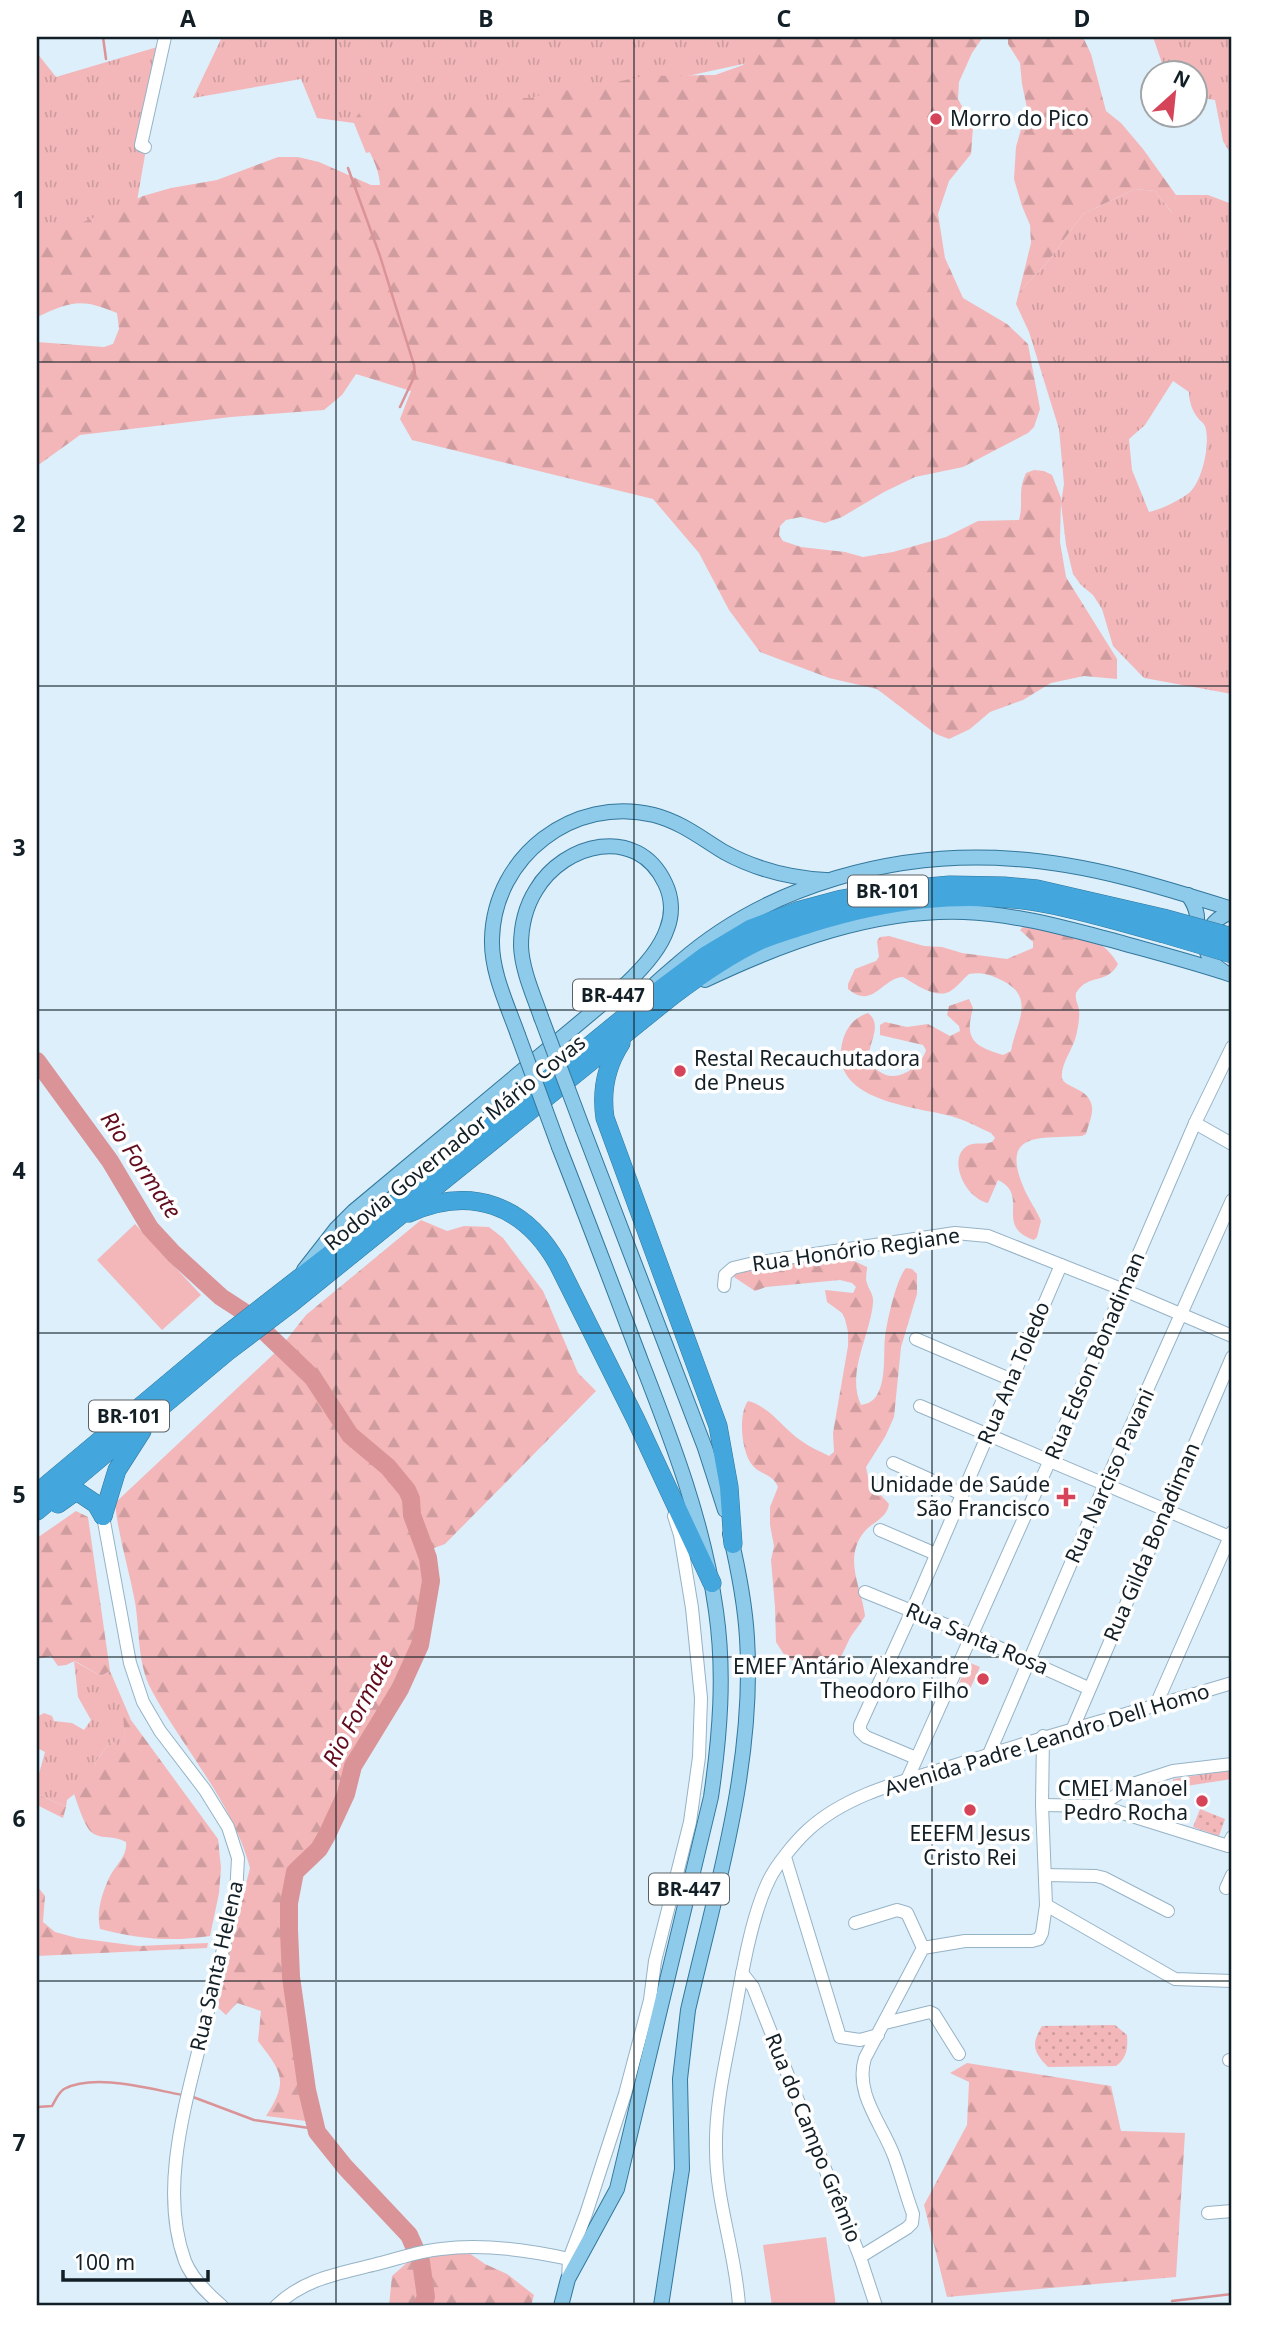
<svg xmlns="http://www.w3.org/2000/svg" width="1269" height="2343" font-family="'Noto Sans',sans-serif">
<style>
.grass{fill:url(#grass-tufts);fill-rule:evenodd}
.forest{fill:url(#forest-firs)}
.park{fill:url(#park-dots)}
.garden{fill:#f3b7b9}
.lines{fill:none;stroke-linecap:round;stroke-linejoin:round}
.stream{stroke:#da9396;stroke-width:2.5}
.river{stroke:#da9396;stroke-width:18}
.minor-casing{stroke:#96b3c6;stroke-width:14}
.major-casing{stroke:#32779c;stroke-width:16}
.highway-casing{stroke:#32779c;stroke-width:19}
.minor{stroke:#fff;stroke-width:12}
.major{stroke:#8ecaea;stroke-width:14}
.highway{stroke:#43a6dc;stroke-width:18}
.major-bridge-casing{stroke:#32779c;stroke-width:16;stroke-linecap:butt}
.highway-bridge-casing{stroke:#32779c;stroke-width:19;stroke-linecap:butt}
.major-bridge{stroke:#8ecaea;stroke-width:14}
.highway-bridge{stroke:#43a6dc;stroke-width:18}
.grid{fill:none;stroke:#131f26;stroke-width:2;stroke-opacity:0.55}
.poi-dot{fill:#d54459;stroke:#fff;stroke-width:2.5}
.labels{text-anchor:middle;stroke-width:7;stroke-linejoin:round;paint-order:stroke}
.shield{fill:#fff;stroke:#5a6267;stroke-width:2}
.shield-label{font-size:19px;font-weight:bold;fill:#131f26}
.poi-label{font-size:21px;fill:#131f26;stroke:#fff;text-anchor:end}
.street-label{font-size:21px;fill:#131f26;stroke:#fff}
.water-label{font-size:23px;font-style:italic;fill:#620b1d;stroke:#fff}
.neatline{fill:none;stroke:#131f26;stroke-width:2.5}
.grid-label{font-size:23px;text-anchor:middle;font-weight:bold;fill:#131f26}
</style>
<defs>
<pattern id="grass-tufts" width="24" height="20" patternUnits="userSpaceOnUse" patternTransform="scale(1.75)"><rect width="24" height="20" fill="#f3b7b9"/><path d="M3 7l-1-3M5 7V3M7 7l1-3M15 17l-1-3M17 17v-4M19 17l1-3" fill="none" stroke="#cf9d9f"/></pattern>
<pattern id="forest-firs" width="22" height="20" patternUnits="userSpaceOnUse" patternTransform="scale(1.75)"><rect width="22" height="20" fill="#f3b7b9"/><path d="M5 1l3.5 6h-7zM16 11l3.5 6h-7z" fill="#cf9d9f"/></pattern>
<pattern id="park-dots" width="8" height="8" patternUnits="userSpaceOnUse" patternTransform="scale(1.75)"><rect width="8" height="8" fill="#f3b7b9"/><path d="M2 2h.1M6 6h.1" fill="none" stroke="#cf9d9f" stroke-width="1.8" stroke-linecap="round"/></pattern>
</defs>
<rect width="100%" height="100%" fill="#dceffb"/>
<!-- grass -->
<g class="grass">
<path d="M222 37H784L794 53 664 81 366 153 354 123 317 118 301 79 193 98Z"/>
<path d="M1153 37H1232V156L1223 141 1215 100 1196 97V74L1168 73 1164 69Z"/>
<path d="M164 45 136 207 37 263V53L56 77Z"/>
<path d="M1135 189 1155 191 1172 213 1176 195H1208L1232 204V694L1144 678 1113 646 1102 609 1093 595 1081 585 1073 574 1066 545 1061 503 1064 484 1059 429 1029 332 1016 304 1019 292 1045 265 1083 214ZM1173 381 1189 392C1189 401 1192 411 1198 418 1200 421 1203 422 1205 426 1211 443 1202 482 1189 493 1178 501 1162 509 1149 512L1132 470 1129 439 1145 425Z"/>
<path d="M74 1661 101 1676 110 1671 131 1720 124 1716 125 1740 118 1748 112 1740 96 1761 94 1778 67 1800 66 1807 37 1794V1781L45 1752 37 1748V1717L44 1713 52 1716 54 1721 72 1723 84 1730 91 1720 78 1697Z"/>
<path d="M1232 1770V1779L1173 1788V1779Z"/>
</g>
<!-- forest -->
<g class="forest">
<path d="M754 37H983L972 53 959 82 958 99 973 127 971 154 949 181 938 214 945 258 963 298 1007 324 1028 344 1040 409 1034 427 1028 433 963 467 915 477 884 492 842 517 825 523 801 517 786 520 780 526 779 535 783 541 801 547 845 552 863 557 893 552 946 537 978 521 1019 520C1024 502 1017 493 1026 473L1034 470 1044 471 1052 475 1061 498 1060 542 1066 577 1117 659V679L1084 676 1051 683 1023 700 990 712 970 729 949 739 936 734 877 689 829 678 760 652 729 610 699 553 653 499 412 440 400 419 411 391 356 374 342 395 324 410 231 417 80 435 37 466V342L104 347 113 344 119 329 117 313C81 298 72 301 37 317V251L65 230 143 196 171 188 217 180 278 157H298L319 162 371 185H380C379 161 362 143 355 119L360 112 375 106 411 100 481 101 511 98H531L549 92 589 88 644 76 715 75 743 65 754 43Z"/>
<path d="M1008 37H1083L1091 54 1106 111 1121 123 1143 149 1176 195 1173 214 1155 191 1135 189 1083 214 1045 265 1019 292 1031 243 1030 225 1022 206 1014 179 1016 147 1027 108 1022 84 1020 63 1008 44Z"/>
<path d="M1024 926C1040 926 1084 936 1098 943 1107 948 1113 956 1118 964 1106 986 1089 972 1076 993 1075 999 1077 1002 1079 1009 1080 1017 1078 1028 1076 1036 1073 1049 1060 1065 1062 1078 1064 1088 1090 1088 1092 1107 1093 1115 1088 1126 1086 1134L1082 1136C1042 1139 1000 1130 1023 1186 1028 1199 1036 1209 1041 1221L1037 1237 1034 1240C993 1226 1031 1196 998 1180L988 1203C964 1198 946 1156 969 1145 975 1142 985 1145 992 1142L995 1138 991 1133C978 1127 965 1120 951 1116 916 1107 829 1101 842 1044 845 1029 853 1018 868 1013 886 1027 862 1048 871 1066 876 1069 881 1073 886 1075 902 1080 922 1065 926 1050L923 1045 880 1035V1025L885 1022 907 1027 928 1024 950 1036 960 1031 959 1026 947 1015 949 1006 969 999 973 1008C964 1040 974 1046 1003 1055L1011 1051C1016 1022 1037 997 1001 980 991 975 981 972 969 974 963 979 958 986 952 990 938 1001 915 984 903 977 882 978 873 1010 848 989V984L855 969 876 961 879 957 877 941 880 937 889 936 924 946 942 947 962 953 1007 959 1033 948V942L1020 930Z"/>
<path d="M421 1220 447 1231 464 1226 489 1227 503 1238 543 1291 578 1373 596 1391 445 1544 426 1551 431 1581 418 1653 400 1689 353 1766 346 1794 319 1849 298 1868 292 1879 289 1903 291 1976 307 2090 314 2122 266 2116C289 2081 282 2072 258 2041L261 2011 237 2003 226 2015 215 2005 250 1868C232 1801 184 1750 152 1691 137 1664 140 1631 135 1602 129 1569 118 1536 115 1503L280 1348 306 1315Z"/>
<path d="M854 1261 867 1267C867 1272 865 1279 867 1283 869 1291 874 1294 873 1303 870 1336 846 1373 861 1405 867 1404 871 1402 875 1398 887 1382 883 1355 885 1337 887 1322 896 1279 906 1268L912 1269 917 1274V1294L901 1347 894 1417 885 1437 866 1467 869 1482 889 1504C887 1518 874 1521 865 1531 842 1558 862 1588 865 1616 860 1625 853 1632 849 1640 839 1661 838 1667 813 1672L785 1656 776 1642 775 1607 771 1560 774 1546 770 1525V1507L778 1487C773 1474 761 1475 753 1466 741 1453 738 1414 748 1401 771 1407 784 1430 803 1442 811 1448 820 1451 829 1456L834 1452 833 1433 848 1346V1332L845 1319 842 1313 827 1302 825 1290 853 1293 856 1287 852 1283 840 1280 766 1287 755 1291 734 1277V1271L792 1263Z"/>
<path d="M76 1511 88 1517 110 1671 101 1676 75 1661 66 1665 58 1666 51 1656 37 1659V1538Z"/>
<path d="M123 1715 131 1720 218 1839 221 1868 219 1893 210 1936C172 1942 138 1939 100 1929 96 1911 102 1893 110 1876 116 1865 128 1855 126 1842 112 1835 103 1839 94 1834 85 1830 78 1804 74 1794L93 1778 96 1761 112 1740 118 1747 125 1740Z"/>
<path d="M37 1794 66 1807 63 1818 37 1805Z"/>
<path d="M37 1886 45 1896 43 1922 55 1932 77 1938 138 1946 208 1943 207 1948 37 1956Z"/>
<path d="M967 2063 1111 2086 1121 2131 1185 2133 1176 2277 947 2297 924 2205 967 2125 969 2082 950 2073Z"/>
<path d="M444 2253H469L485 2264 507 2274 534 2295 531 2306H389L392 2276 409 2261Z"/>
</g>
<!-- park -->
<g class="park">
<path d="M1200 1809 1225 1819 1219 1836 1193 1827Z"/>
<path d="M1115 2025 1127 2035C1128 2048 1127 2058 1116 2066L1048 2067C1033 2052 1031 2044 1042 2026Z"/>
</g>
<!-- garden -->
<g class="garden">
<path d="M135 1224 201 1295 162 1330 97 1260Z"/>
<path d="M968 1662 980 1667 965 1700 954 1695Z"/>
<path d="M826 2237 836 2306H772L763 2245Z"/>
</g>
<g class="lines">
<!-- stream -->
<g class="stream">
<path d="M103 37 106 59"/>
<path d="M348 168 380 256 414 365 415 375 400 407"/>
<path d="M193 2097 254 2120 316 2129"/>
<path d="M37 2107 52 2106C55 2101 58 2093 64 2089 95 2073 149 2089 183 2095"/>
<path d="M1172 2301 1232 2294"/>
</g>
<!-- river -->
<path class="river" d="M37 1061 110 1161 150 1228 174 1254 221 1297 244 1312 313 1378 350 1435 388 1467 407 1490 411 1499 412 1515 428 1558 431 1581 420 1645 400 1689 353 1766 346 1794 327 1835 319 1849 295 1872 289 1903V1930L291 1977 307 2090 317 2132 345 2167 409 2235 421 2262 426 2297 422 2306"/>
<!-- minor casing -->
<g class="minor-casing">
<g id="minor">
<path d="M145 147 141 145 165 37"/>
<path d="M1195 1123 1232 1144"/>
<path d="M724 1286 725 1275 733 1268 754 1263 955 1233 988 1236 1124 1290 1232 1336"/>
<path d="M916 1339 1012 1380"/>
<path d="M920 1406 1232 1538"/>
<path d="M893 1463 962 1494"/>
<path d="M103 1516 130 1663 143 1702 160 1731 205 1790 228 1827 238 1858 236 1896C225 1943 213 1989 202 2036 185 2106 159 2191 185 2261 192 2279 208 2294 222 2306"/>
<path d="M880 1530 936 1554"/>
<path d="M865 1592 971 1635 1088 1688"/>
<path d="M1155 1707 1232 1532"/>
<path d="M1073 1728 1232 1357"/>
<path d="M989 1754 1105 1484 1232 1200"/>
<path d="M916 1758 866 1737 860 1731V1725L912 1611 1061 1265"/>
<path d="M907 1780 1050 1460 1195 1123 1232 1047"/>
<path d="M1042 1805 1100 1806 1228 1846 1232 1837"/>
<path d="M1100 1806 1133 1784 1173 1771 1232 1764"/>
<path d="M785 1857 840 2037 860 2040 878 2035"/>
<path d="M1045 1875 1096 1876 1104 1878 1168 1911"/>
<path d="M1226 1888 1232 1875"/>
<path d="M1046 1905 1175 1979 1232 1981"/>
<path d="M855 1923 897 1910 907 1913 923 1948"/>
<path d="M742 1973 753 1987 860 2257 876 2306"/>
<path d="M885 2023 930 2012 934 2014 959 2054"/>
<path d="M1229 2060H1232"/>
<path d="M1208 2213 1232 2211"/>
<path d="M860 2257 907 2228 912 2223 913 2214C906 2195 901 2175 894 2156 882 2124 854 2093 865 2058L923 1948 965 1941H1032L1039 1939 1042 1933 1046 1905 1042 1805 1043 1736"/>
<path d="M568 2279 569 2259 586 2214 625 2094 650 2000 655 1961 690 1822 699 1757 701 1698 692 1608 680 1535 674 1516"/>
<path d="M276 2306C304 2279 337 2274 373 2265 395 2260 418 2251 441 2249 483 2243 528 2250 569 2259"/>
<path d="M739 2306C736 2253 716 2203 716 2149 715 2107 725 2065 733 2023 741 1980 750 1919 769 1880 776 1865 796 1841 808 1830 847 1794 904 1781 953 1766 1045 1736 1139 1711 1232 1683"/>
</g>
</g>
<!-- major casing -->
<g class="major-casing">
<g id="major">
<path d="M1188 895C1198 909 1200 921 1193 936"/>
<path d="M1223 971C1195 954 1203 921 1232 912"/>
<path d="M705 980C785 942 874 909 964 912 1016 914 1065 928 1115 941 1154 952 1193 962 1232 975"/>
<path d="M651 988C660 979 670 971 679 963 769 884 897 850 1015 859 1089 864 1162 887 1232 909"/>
<path d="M518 1035C507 1004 491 972 492 939 494 856 574 795 654 815 681 822 701 838 724 852 755 869 790 878 826 880"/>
<path d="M583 1129 705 1448 725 1510"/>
<path d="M559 1147C587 1218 614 1290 641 1361 673 1443 704 1524 716 1611 725 1673 720 1735 711 1797L617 2189 568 2279 561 2306"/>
<path d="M304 1270 336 1229 354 1211 626 984C642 969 660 950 667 929 673 914 672 897 665 883 637 824 564 843 536 890 526 906 521 926 521 946 522 970 533 994 541 1017"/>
<path d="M661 2306 682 2169 680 2079 688 2010C716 1889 755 1764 747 1638 745 1603 738 1568 730 1534"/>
</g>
</g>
<!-- highway casing -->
<g class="highway-casing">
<g id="highway">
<path d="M621 1043C606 1066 601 1091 605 1118L718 1426 729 1487 733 1544"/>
<path d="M409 1213C471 1185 525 1205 558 1264L636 1420 712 1583"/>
<path d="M37 1493 221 1339 424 1181 638 1006 705 956 750 929 797 911 842 899 893 890 950 885 1004 886 1037 889 1163 918"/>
<path d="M58 1504 72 1494 78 1492 96 1504 103 1516"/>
<path d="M37 1511 227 1352 289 1305 672 996C699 976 727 956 757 942 774 934 794 929 812 923 887 900 959 890 1037 902 1079 909 1120 922 1161 933"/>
<path d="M103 1516 117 1470 142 1431"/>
</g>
</g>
<!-- minor -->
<use href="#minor" class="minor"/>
<!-- major -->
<use href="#major" class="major"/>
<!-- highway -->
<use href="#highway" class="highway"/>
<!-- major-bridge casing -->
<g class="major-bridge-casing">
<g id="major-bridge">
<path d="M541 1017 583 1129"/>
<path d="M518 1035 559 1147"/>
</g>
</g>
<!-- highway-bridge casing -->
<g class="highway-bridge-casing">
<g id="highway-bridge">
<path d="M1163 918 1232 937"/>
<path d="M1161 933 1232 954"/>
</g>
</g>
<!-- major-bridge -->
<use href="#major-bridge" class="major-bridge"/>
<!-- highway-bridge -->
<use href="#highway-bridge" class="highway-bridge"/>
</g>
<!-- grid -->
<path class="grid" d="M336 37V2306M634 37V2306M932 37V2306M37 362H1232M37 686H1232M37 1010H1232M37 1333H1232M37 1657H1232M37 1981H1232"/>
<!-- markers -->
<g class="poi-dot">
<circle cx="936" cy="119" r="7"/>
<circle cx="680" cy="1071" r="7"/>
<path d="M1062.5 1486.5h7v7h7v7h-7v7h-7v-7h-7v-7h7z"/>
<circle cx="983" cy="1679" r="7"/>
<circle cx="1202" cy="1801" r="7"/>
<circle cx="970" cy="1810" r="7"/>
</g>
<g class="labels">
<!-- shield labels -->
<g class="shield">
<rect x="848" y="875.5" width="80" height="31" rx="5"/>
<rect x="573" y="979.5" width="80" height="31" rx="5"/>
<rect x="89" y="1400.5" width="80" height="31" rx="5"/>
<rect x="649" y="1873.5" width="80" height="31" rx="5"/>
</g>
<g class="shield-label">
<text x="888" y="898">BR-101</text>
<text x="613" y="1002">BR-447</text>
<text x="129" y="1423">BR-101</text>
<text x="689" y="1896">BR-447</text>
</g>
<!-- poi labels -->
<g class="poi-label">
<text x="950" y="126" text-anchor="start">Morro do Pico</text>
<text x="694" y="1066" text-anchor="start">Restal Recauchutadora<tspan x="694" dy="24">de Pneus</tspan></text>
<text x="1050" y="1492">Unidade de Saúde<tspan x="1050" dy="24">São Francisco</tspan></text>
<text x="969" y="1674">EMEF Antário Alexandre<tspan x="969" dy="24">Theodoro Filho</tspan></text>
<text x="1188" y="1796">CMEI Manoel<tspan x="1188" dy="24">Pedro Rocha</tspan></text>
<text x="970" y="1841" text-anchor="middle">EEEFM Jesus<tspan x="970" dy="24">Cristo Rei</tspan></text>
</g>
<!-- street labels -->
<g class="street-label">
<text transform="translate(455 1143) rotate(-39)" y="7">Rodovia Governador Mário Covas</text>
<text transform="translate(856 1250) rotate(-8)" y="7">Rua Honório Regiane</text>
<text transform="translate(1095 1356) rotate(-67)" y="7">Rua Edson Bonadiman</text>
<text transform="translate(1014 1373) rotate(-67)" y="7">Rua Ana Toledo</text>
<text transform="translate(1110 1476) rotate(-66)" y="7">Rua Narciso Pavani</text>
<text transform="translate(1152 1542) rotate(-67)" y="7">Rua Gilda Bonadiman</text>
<text transform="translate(977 1639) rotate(23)" y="7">Rua Santa Rosa</text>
<text transform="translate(1047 1740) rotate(-17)" y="7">Avenida Padre Leandro Dell Homo</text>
<text transform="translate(217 1966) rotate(-77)" y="7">Rua Santa Helena</text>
<text transform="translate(813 2138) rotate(68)" y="7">Rua do Campo Grêmio</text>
</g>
<!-- water labels -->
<g class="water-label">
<text transform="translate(141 1165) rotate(56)" y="8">Rio Formate</text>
<text transform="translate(358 1710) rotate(-62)" y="8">Rio Formate</text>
</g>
</g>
<!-- border -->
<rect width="1269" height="2343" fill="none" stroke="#ffffff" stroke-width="77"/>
<!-- north arrow -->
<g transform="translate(1174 94) rotate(27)"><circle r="33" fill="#ffffff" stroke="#a1a5a8" stroke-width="2"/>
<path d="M0-5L12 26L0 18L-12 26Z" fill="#d54459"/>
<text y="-10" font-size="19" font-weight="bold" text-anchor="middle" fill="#131f26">N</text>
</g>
<!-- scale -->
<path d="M63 2270v10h145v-10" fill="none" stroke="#131f26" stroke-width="3.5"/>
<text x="74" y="2270" font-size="21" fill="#131f26" stroke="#ffffff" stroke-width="5" paint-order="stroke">100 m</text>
<rect x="38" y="38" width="1192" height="2266" class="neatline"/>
<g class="grid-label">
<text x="188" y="27">A</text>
<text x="486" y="27">B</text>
<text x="784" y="27">C</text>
<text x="1082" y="27">D</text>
<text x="19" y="208">1</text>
<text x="19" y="532">2</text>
<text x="19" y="856">3</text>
<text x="19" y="1179">4</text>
<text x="19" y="1503">5</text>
<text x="19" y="1827">6</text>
<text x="19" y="2151">7</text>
</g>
</svg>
